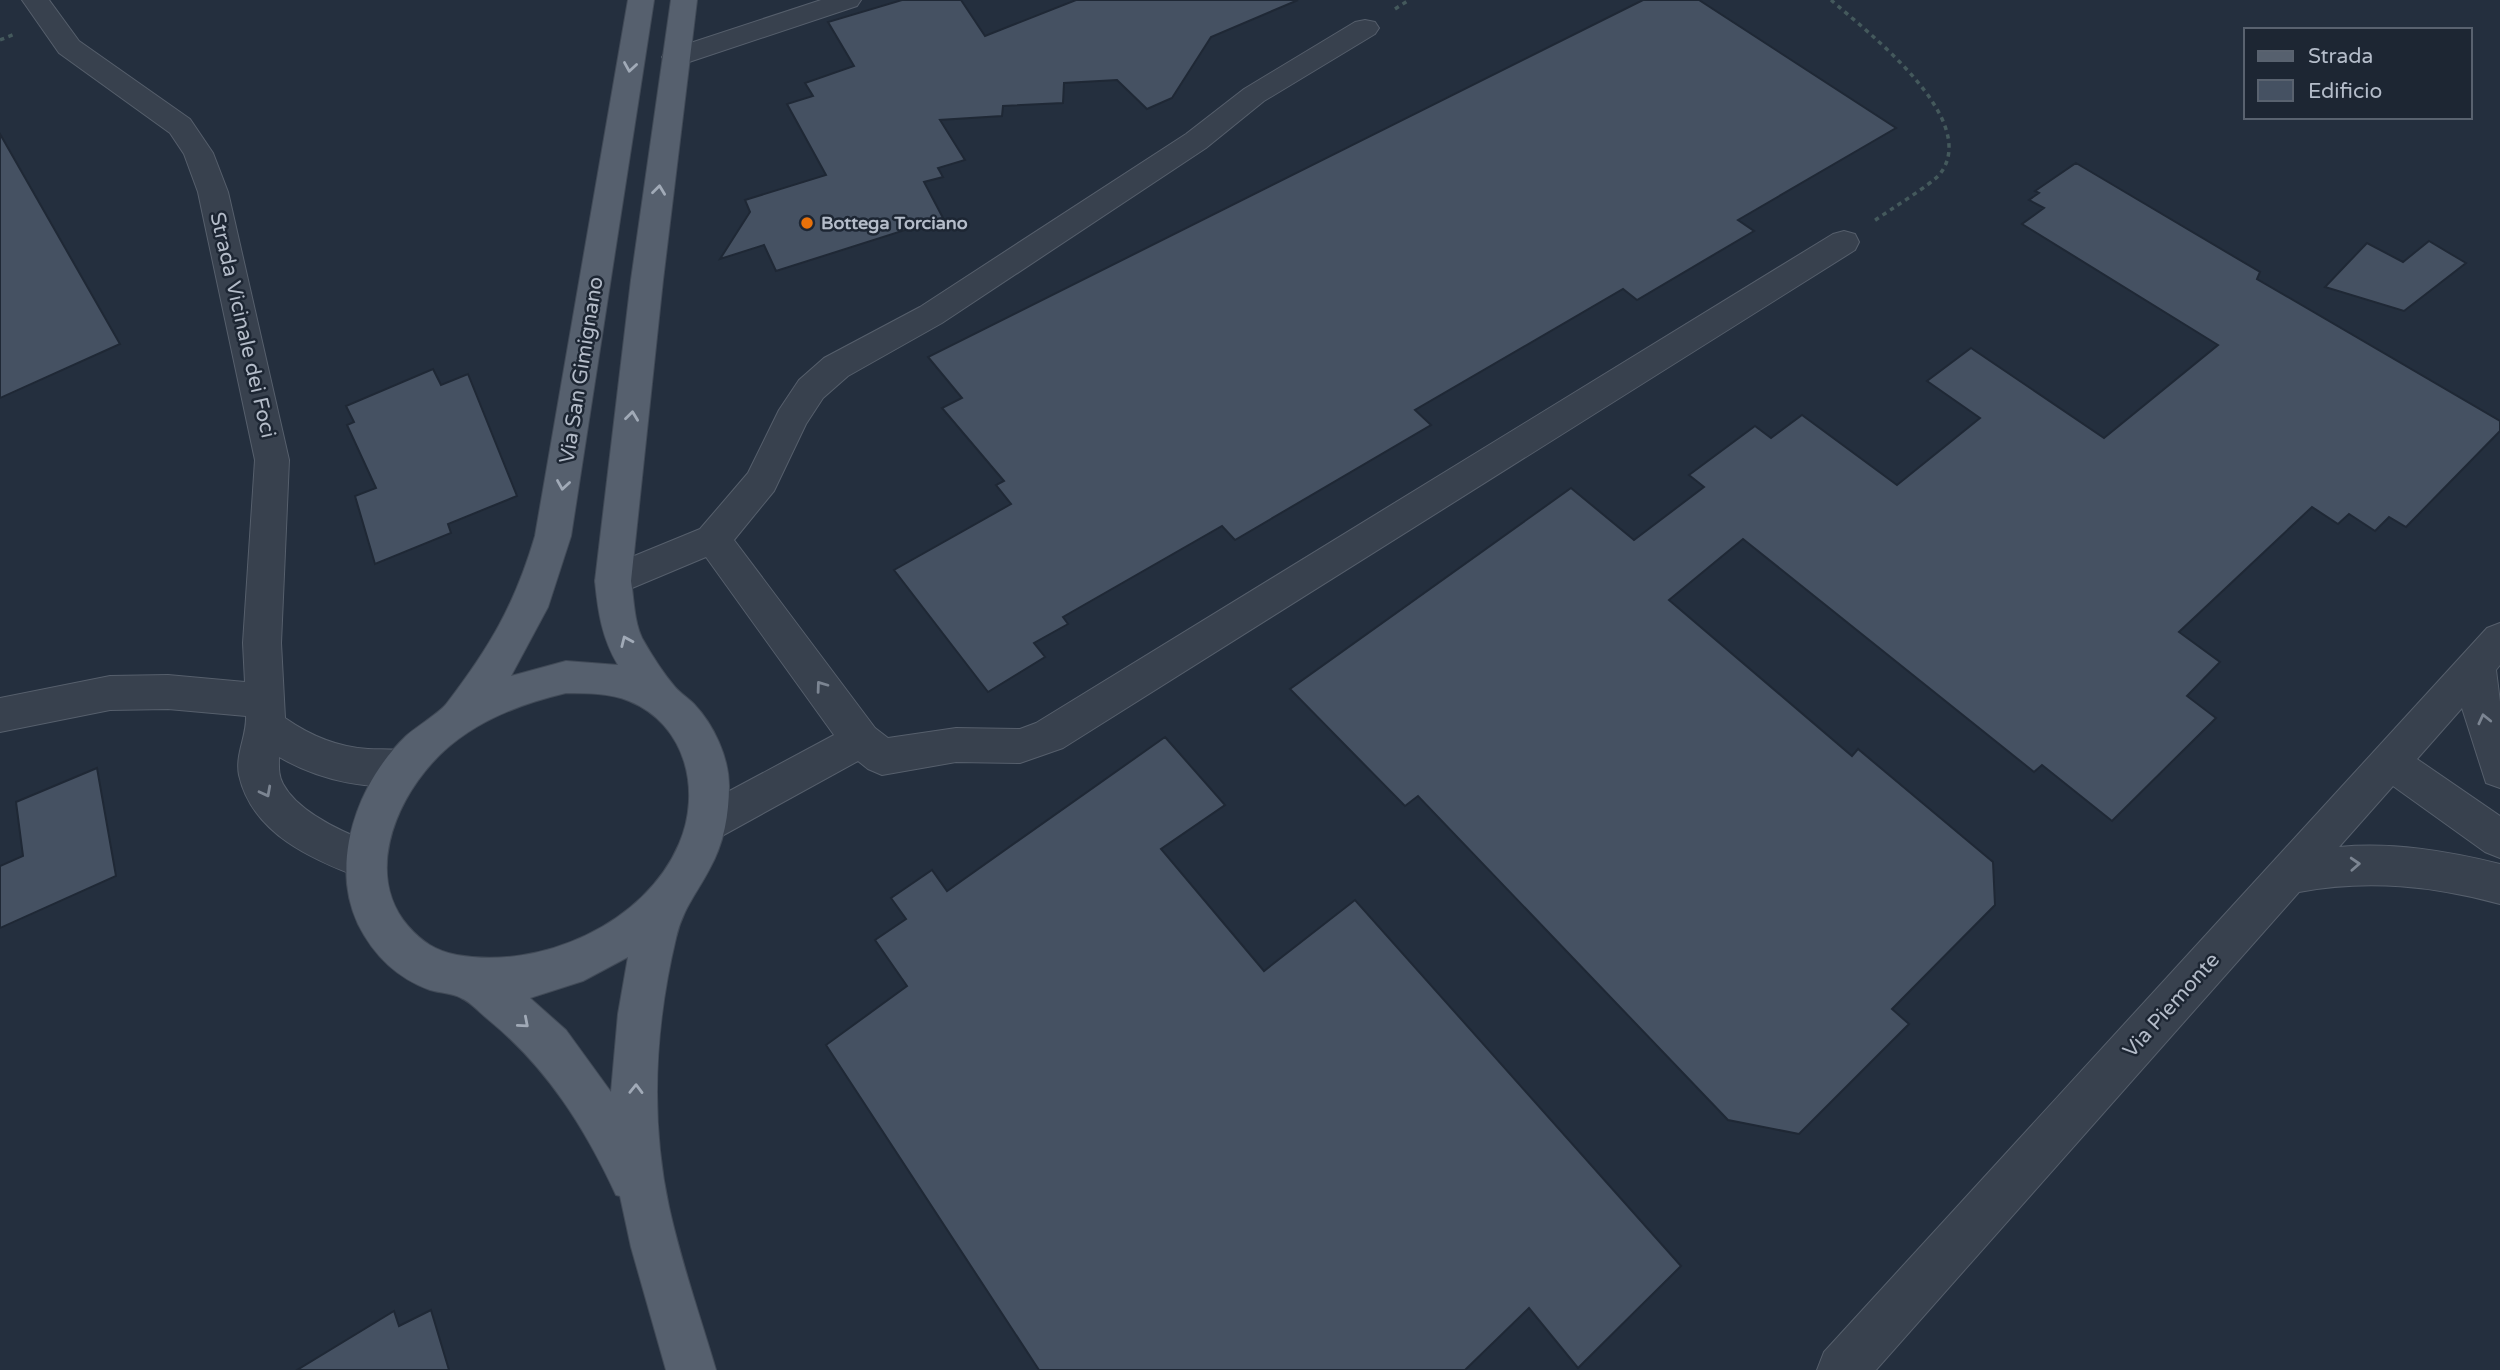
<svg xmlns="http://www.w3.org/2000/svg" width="2500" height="1370" font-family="'Varela Round',sans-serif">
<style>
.building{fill:#455162;stroke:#1f2835;stroke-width:2}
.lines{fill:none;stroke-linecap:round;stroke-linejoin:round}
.minor-casing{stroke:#565f6c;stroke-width:2}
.major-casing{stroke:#414a57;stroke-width:2}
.path{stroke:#44595c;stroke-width:3.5;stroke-dasharray:4.5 4.5;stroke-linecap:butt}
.minor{fill:#38414e;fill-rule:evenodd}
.major{fill:#56606e;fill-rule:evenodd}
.oneway{stroke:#a1aab7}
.oneway2{stroke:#7c8592}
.food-dot{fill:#e8710a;stroke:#1d2633;stroke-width:2.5}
.labels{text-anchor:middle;stroke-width:5;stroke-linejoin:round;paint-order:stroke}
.far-poi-label{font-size:18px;font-weight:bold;fill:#b4bcc9;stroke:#1d2633;text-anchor:start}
.street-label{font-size:21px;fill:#b4bcc9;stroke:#1d2633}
</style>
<rect width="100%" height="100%" fill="#242f3e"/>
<!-- building -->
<g class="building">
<path d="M902 0H961L985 36 1076 0H1298L1211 37 1172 98 1147 109 1117 80 1064 83 1063 103 1003 106 1002 116 940 120 965 160 938 168 943 177 924 182 943 218 776 271 764 245 720 259 750 212 745 200 826 175 787 104 813 96 805 83 854 66 828 22Z"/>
<path d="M1643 0H1699L1896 128 1738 220 1754 231 1637 300 1623 289 1415 410 1431 425 1235 540 1222 526 1063 617 1068 624 1034 643 1045 657 988 692 894 570 1011 504 996 485 1004 481 942 408 962 398 928 357Z"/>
<path d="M0 134 120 344 0 398Z"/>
<path d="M2076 163 2260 272 2257 279 2500 421V431L2406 527 2389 517 2375 531 2349 514 2338 524 2312 507 2179 632 2220 662 2187 696 2216 718 2112 821 2042 765 2034 772 1743 539 1669 600 1852 756 1858 749 1993 862 1995 905 1892 1009 1909 1024 1799 1134 1728 1120 1418 796 1405 806 1290 689 1571 488 1634 540 1704 487 1689 475 1755 426 1771 438 1802 415 1897 485 1980 418 1927 381 1971 348 2104 438 2218 345 2022 224 2044 208 2029 200 2039 193 2035 191Z"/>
<path d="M2429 241 2466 263 2404 311 2325 287 2367 243 2403 262Z"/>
<path d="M433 369 441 385 468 374 517 496 448 524 451 533 375 564 355 496 376 488 347 425 354 422 346 406Z"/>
<path d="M1165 737 1225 805 1161 849 1264 971 1355 900 1681 1266 1578 1368 1529 1308 1465 1370H1039L826 1045 907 986 875 940 906 919 891 898 932 870 947 891Z"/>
<path d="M97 768 116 876 0 928V866L23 856 16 802Z"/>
<path d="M431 1310 449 1370H297L394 1311 399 1326Z"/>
</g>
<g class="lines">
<!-- minor casing -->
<g class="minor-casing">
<g id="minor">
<path d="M22 0H49L79 41 190 119 213 153 228 192 289 460 281 643 285 718C311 736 337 747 368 749 386 750 401 748 418 754L424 767 418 780C375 795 317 779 279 757 279 766 278 775 283 784 299 814 349 835 379 846L385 860 379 874 364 879C313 860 252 834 239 775 235 754 247 736 246 716L168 709 110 710 0 732V698L110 676 168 675 245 682 243 643 255 460 198 192 184 154 170 133 59 53Z"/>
<path d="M821 0H861L857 6 686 63 676 66 666 63 662 57 666 51Z"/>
<path d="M1365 20 1375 22 1379 28 1375 34 1264 101 1206 148 942 323 848 376 823 398 806 424 774 491 734 540 875 728 888 738 956 728 1020 729 1036 723 1833 234 1844 231 1855 234 1859 242 1855 250 1063 748 1020 763 956 762 882 775 868 769 858 761 720 837 706 843 692 837 686 824 692 811 834 735 706 557 613 596 600 592 595 581 600 570 700 529 748 473 779 410 799 380 824 358 920 307 1186 134 1244 89 1355 22Z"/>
<path d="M2500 623V665L2496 670 2500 702V788L2486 783 2462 708 2417 759 2500 816V858L2485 852 2393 786 2339 847C2393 842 2447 851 2500 864V904C2433 886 2368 879 2299 892L1876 1370H1817L1824 1352 2487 628Z"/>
</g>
</g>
<!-- major casing -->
<g class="major-casing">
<path id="major" d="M628 0H654L571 536 548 607 511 676 566 661 618 665C602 638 598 612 595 581L631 280 671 0H697L663 280 631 581C634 600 634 621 642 638 651 654 663 673 675 687 680 693 688 698 694 704 714 725 729 758 729 786 729 814 724 843 710 868 696 895 683 908 676 938 655 1026 650 1119 669 1207 681 1262 700 1316 716 1370H666L631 1247 620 1196 616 1195C585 1128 547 1068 490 1021 481 1014 471 1002 461 998 452 993 440 993 430 990 397 978 374 956 358 924 329 862 358 782 406 736 416 727 442 711 447 703 490 647 515 604 535 536ZM566 693C586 693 610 693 629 701 686 724 702 791 679 844 645 924 540 970 457 955 436 951 422 942 408 926 366 877 393 806 432 763 467 724 516 705 566 693ZM628 957 618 1014 611 1092 566 1030 530 998 583 981Z"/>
</g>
<!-- path -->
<g class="path">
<path d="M1831 0C1866 31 1982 119 1940 174 1932 184 1888 211 1874 221"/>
<path d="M1395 9 1409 0"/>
<path d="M0 40 15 34"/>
</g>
<!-- minor -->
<use href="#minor" class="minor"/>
<!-- major -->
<use href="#major" class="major"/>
</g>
<!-- one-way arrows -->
<defs><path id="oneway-chevron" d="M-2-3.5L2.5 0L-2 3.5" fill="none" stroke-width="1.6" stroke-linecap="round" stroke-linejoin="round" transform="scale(1.75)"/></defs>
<g class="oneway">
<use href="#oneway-chevron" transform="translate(630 67) rotate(99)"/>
<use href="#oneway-chevron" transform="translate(659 190) rotate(-83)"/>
<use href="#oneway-chevron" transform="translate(632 416) rotate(-83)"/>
<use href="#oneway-chevron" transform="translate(563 485) rotate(99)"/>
<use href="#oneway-chevron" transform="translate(626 641) rotate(-114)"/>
<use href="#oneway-chevron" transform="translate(524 1023) rotate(41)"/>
<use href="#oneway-chevron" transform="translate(636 1089) rotate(-89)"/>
</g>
<g class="oneway2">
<use href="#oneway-chevron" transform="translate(821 686) rotate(-126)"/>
<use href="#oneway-chevron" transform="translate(2484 719) rotate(-103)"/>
<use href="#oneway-chevron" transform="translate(266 792) rotate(62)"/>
<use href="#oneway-chevron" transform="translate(2355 864) rotate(-3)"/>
</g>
<!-- markers -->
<circle class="food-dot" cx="807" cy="223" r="7"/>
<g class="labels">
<!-- far-poi labels -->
<g class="far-poi-label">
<text x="821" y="229">Bottega Torciano</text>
</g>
<!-- street labels -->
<g class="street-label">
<text transform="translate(243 325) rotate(77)" y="7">Strada Vicinale dei Foci</text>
<text transform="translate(581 370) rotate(-81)" y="7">Via San Gimignano</text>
<text transform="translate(2171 1005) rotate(-48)" y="7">Via Piemonte</text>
</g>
</g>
<!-- legend -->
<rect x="2244" y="28" width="228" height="91" fill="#1d2633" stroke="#59626f" stroke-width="2"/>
<rect x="2258" y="51" width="35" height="10" fill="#56606e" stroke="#59626f" stroke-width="2"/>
<text x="2308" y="63" font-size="21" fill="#b4bcc9">Strada</text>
<rect x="2258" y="80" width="35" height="21" fill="#455162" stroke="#59626f" stroke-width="2"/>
<text x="2308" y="98" font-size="21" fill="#b4bcc9">Edificio</text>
</svg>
